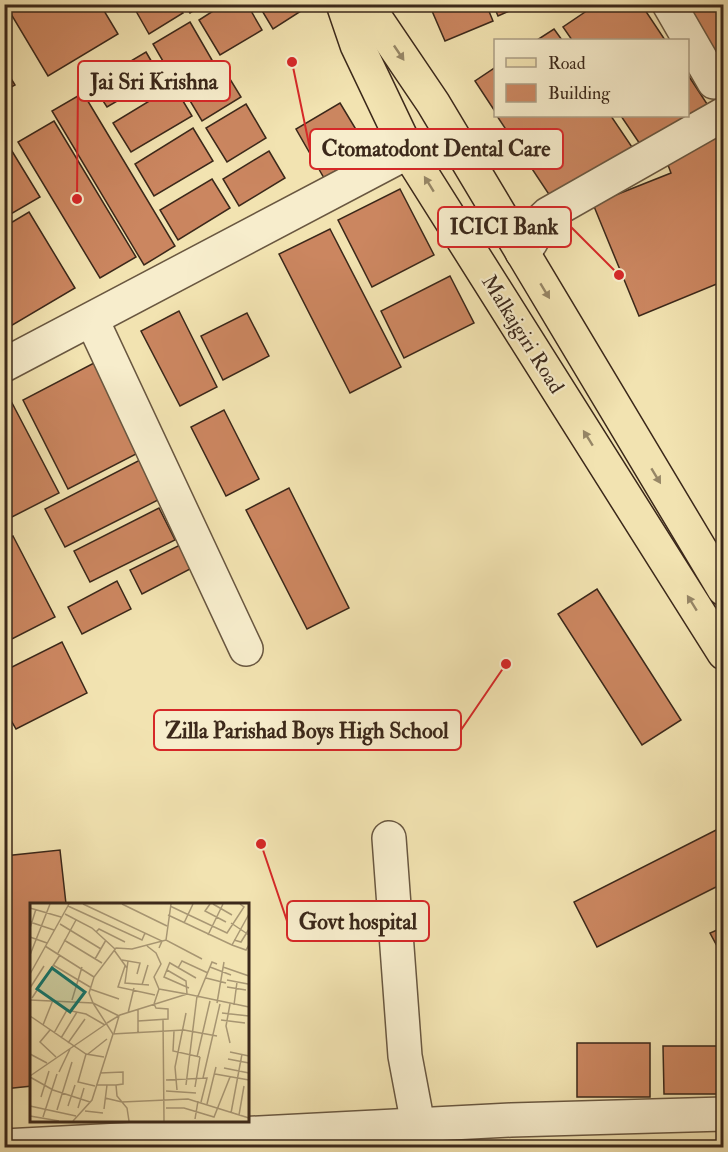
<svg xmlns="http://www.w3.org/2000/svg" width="728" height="1152" font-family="'IM FELL Double Pica',serif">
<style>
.building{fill:#cb8660;stroke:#3b281a;stroke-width:1.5}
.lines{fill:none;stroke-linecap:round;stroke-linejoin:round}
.minor-casing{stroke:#695740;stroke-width:36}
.major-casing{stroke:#3b281a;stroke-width:36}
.minor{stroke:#f7edcc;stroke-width:33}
.major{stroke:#f2e3b1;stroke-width:33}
.oneway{fill:#968666}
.labels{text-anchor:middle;stroke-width:4.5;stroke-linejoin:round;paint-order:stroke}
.street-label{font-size:21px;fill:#3b281a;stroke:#f7edcc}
.inset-road{fill:none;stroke:#a99875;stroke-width:1.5}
.view{fill:#0f766e;fill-opacity:0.15;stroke:#0f766e;stroke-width:3}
.inset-edge{fill:none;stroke:#3b281a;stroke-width:3}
.leader{fill:none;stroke:#d62828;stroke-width:2}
.callout-dot{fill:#d62828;stroke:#f7edcc;stroke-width:2}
.callout{fill:#f7edcc;stroke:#d62828;stroke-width:2}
.callout-label{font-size:22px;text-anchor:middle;font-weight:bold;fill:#3b281a}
</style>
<rect width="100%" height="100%" fill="#f2e3b1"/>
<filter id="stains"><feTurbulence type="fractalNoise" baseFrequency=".00333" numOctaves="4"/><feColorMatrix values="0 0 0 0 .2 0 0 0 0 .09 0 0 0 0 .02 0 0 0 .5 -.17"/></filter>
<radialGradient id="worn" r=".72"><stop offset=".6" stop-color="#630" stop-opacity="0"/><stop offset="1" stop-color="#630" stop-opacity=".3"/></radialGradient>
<!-- building -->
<g class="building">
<path d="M15 4H100L118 34 48 76 8 9Z"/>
<path d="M132 4H177L183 13 149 34Z"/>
<path d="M184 4H204L190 13Z"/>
<path d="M224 4H247L262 30 220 55 199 20Z"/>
<path d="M258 4H312L273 29Z"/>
<path d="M429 4H486L493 21 445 41Z"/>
<path d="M493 4H525L498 16Z"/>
<path d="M597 4H641L665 40H572L563 27Z"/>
<path d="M702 4H724V58L717 61 690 11Z"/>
<path d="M190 22 212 60 175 82 153 44Z"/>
<path d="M554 29 562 40H537Z"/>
<path d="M146 52 160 76 107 107 92 84Z"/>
<path d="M222 66 241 97 202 121 183 89Z"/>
<path d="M4 67 15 85 4 91Z"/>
<path d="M496 67V113L475 81Z"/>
<path d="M688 75 711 110 646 153 621 116H688Z"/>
<path d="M174 86 192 116 131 152 113 123Z"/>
<path d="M83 93 175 246 144 265 52 111Z"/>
<path d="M340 103 369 151 324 178 296 129Z"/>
<path d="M246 104 266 138 227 162 206 128Z"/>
<path d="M497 116H611L634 150 554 202Z"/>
<path d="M54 121 136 257 100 278 18 142Z"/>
<path d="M193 128 213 161 154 196 135 164Z"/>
<path d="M724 134V281L639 316 593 204 671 173 665 157Z"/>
<path d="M4 138 40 197 4 218Z"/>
<path d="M269 151 285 178 239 206 223 179Z"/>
<path d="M212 179 230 208 178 240 160 210Z"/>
<path d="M400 189 434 255 372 287 338 220Z"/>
<path d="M29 212 75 288 4 330V227Z"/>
<path d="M330 229 401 367 350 393 279 254Z"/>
<path d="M450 276 474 323 404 358 381 311Z"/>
<path d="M179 311 217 387 180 406 141 331Z"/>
<path d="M247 313 269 356 223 380 201 336Z"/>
<path d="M94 363 140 452 68 489 23 400Z"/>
<path d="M11 401 59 493 4 521V405Z"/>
<path d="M224 410 259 479 226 496 191 427Z"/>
<path d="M140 460 160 499 65 547 45 509Z"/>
<path d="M289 488 349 608 307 629 246 510Z"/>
<path d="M159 508 175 540 90 582 74 551Z"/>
<path d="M13 536 55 617 4 643V540Z"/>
<path d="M182 544 194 567 142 594 130 570Z"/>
<path d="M117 581 131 609 82 634 68 607Z"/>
<path d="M597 589 681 720 642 745 558 614Z"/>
<path d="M62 642 87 693 16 729 4 708V671Z"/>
<path d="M724 826V883L597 947 574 902Z"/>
<path d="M60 850 66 904H32V1086L4 1089V856Z"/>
<path d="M724 927V959L710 933Z"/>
<rect x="577" y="1043" width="73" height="54"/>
<path d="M663 1046H724V1094H664Z"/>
</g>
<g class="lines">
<!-- minor casing -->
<g class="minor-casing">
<g id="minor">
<path d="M669 4 714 82 724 77"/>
<path d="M522 252C538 239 534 225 548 214L724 114"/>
<path d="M92 320 246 649"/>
<path d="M4 365 408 152"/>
<path d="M389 838 405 1056 418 1125"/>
<path d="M4 1146 511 1120 724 1114"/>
</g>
</g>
<!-- major casing -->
<g class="major-casing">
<g id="major">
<path d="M343 4 357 45 408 152 724 653"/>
<path d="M366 4 433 103 724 589"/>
</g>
</g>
<!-- minor -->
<use href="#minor" class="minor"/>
<!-- major -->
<use href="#major" class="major"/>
</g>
<!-- one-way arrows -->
<defs><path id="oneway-solid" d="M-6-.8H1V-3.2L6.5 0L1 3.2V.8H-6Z" transform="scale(1.5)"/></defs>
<g class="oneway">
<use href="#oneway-solid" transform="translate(399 53) rotate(56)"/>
<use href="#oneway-solid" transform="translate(429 184) rotate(-122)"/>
<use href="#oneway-solid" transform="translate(545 291) rotate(59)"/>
<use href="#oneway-solid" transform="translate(588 438) rotate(-122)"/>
<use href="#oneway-solid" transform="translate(656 476) rotate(59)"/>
<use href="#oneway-solid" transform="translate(692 603) rotate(-122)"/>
</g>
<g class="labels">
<!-- street labels -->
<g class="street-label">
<text transform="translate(523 334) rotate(58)" y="7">Malkajgiri Road</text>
</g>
</g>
<!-- overview -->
<g transform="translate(30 903)">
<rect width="219" height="219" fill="#f2e3b1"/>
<path class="inset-road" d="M53 1 132 38 129 45M92 1 137 23M180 1 175 8 196 19M183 1 202 12M38 3 112 37 115 30M140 3 197 30 214 4 210 1M0 5 31 14M35 11 62 25 85 46M138 12 202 42 216 47 219 42M0 19 24 27M154 20 163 1M201 20 219 32M30 21 71 46M0 25 6 6M66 29 69 26 95 39M178 32 193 1M0 34 17 40M34 37 72 60M136 37 141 1M204 37 211 39 219 26M202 42 219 11M15 43 64 74M117 43 126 50 131 61 124 74 129 86 124 101M84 47 97 65M28 50 46 17M0 52 20 1M65 56 76 37M92 57 110 60 107 71M98 58 95 80 119 82M140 59 134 74 159 85M140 60 166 75M23 62 60 84M95 63 88 84 125 92M180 64 201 72M193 64 219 73M148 65 152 58 178 70M0 71 39 1M176 75 196 80M197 77 218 81M112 82 118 62M197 84 216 87M0 85 14 63M60 86 89 96M129 86 157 91 156 78 137 67M168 93 182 59 187 61M2 95 30 52M0 97 63 100 83 131 62 197 43 218M42 97 52 64M187 100 194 59M200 101 196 123 200 140M204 102 207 79M108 107V130M98 110 104 85M192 110 219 113M0 113 56 151 74 154M133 116 134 218M191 117 215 120M108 118 138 116V106L126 105 124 101M77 120 90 112 157 91 219 104M13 122 23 97M20 127 10 139 26 154M144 128 143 148 170 154M24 130 37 107 56 111 75 122M84 130 89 113 63 100 59 90 64 74 86 45 102 46 136 37 172 56M82 131 154 127 187 133M31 135 47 109M38 140 55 116M200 149 219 153M0 151 17 160M56 151 48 179 65 183M58 151 77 136M167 154 180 98M198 156 219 160M194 165 219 170M29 169 40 146M70 170 93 169V181L86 182M185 171 219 177M0 173 76 121M0 174 23 187 60 199M173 175 190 101M136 177 177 175 171 199M66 182H86L87 193 97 205 99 218M156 182 167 93M165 184 170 154M147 187 145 164 156 110M136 188 166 190M11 194 19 168M75 195 92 199 158 196 219 215M177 201 186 164M0 203 46 213M38 203 45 182M48 205 54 185M136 205H154L184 214 200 174M74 206 77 182M27 207 42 159M55 208 73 210M201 210 212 151M209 212 214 183M0 213 29 218M13 214 27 171M165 216 168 198"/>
<path class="view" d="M22 65 55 89 40 109 7 86Z"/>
<rect width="219" height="219" class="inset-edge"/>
</g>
<!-- callouts -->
<path class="leader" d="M77 199L78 81M292 62L310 149M619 275L571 227M506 664L461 730M261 844L287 921"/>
<g class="callout-dot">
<circle cx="77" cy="199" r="6"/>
<circle cx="292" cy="62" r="6"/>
<circle cx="619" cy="275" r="6"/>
<circle cx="506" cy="664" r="6"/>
<circle cx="261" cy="844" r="6"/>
</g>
<g class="callout">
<rect x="78" y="61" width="152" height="40" rx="6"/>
<rect x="310" y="129" width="253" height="40" rx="6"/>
<rect x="438" y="207" width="133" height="40" rx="6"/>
<rect x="154" y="710" width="307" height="40" rx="6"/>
<rect x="287" y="901" width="142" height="40" rx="6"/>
</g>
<g class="callout-label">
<text x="154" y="89">Jai Sri Krishna</text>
<text x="436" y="156">Ctomatodont Dental Care</text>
<text x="504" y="234">ICICI Bank</text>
<text x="307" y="738">Zilla Parishad Boys High School</text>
<text x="358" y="929">Govt hospital</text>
</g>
<!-- margin -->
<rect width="728" height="1152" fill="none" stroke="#f2e3b1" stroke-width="24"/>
<rect x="6" y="6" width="716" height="1140" fill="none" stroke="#3b281a" stroke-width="3"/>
<rect x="12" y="12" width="704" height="1128" fill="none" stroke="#3b281a" stroke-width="1.5"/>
<!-- legend -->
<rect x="494" y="39" width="195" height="78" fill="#f7edcc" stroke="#ac9e85" stroke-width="1.5"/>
<rect x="506" y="58" width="30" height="9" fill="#f2e3b1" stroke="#ac9e85" stroke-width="1.5"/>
<text x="548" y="69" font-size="18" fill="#3b281a">Road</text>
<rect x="506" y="84" width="30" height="18" fill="#cb8660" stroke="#ac9e85" stroke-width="1.5"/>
<text x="548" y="99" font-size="18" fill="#3b281a">Building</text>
<rect width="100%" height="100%" filter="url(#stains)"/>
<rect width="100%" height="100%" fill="url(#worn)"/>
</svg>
